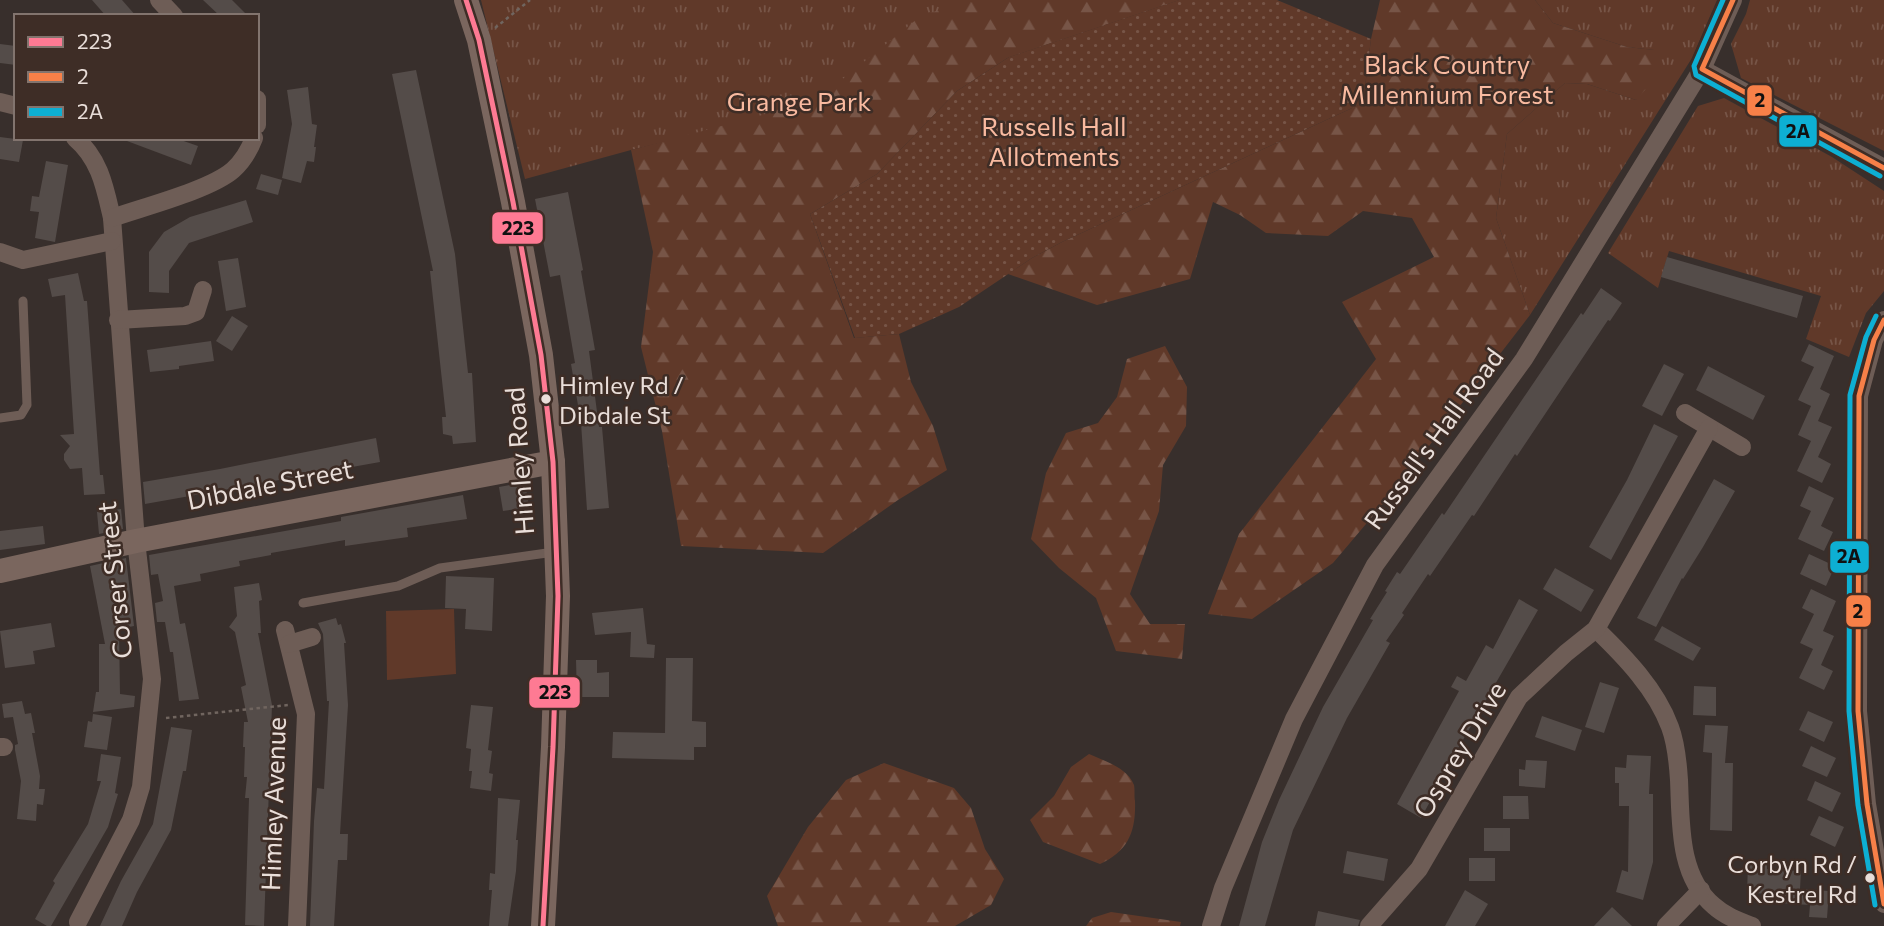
<svg xmlns="http://www.w3.org/2000/svg" width="1884" height="926" font-family="Commissioner,sans-serif">
<style>
.grass{fill:url(#grass-tufts)}
.forest{fill:url(#forest-firs)}
.garden{fill:url(#garden-dots)}
.pitch{fill:#603929}
.building{fill:#544c49}
.lines{fill:none;stroke-linecap:round;stroke-linejoin:round}
.path{stroke:#70655f;stroke-width:2.5;stroke-dasharray:3.5 3.5;stroke-linecap:butt}
.lane{stroke:#6e5d56;stroke-width:9}
.street{stroke:#6e5d56;stroke-width:18}
.secondary{stroke:#7a665e;stroke-width:24}
.bus-1-casing{stroke:#3e2d26;stroke-width:10}
.bus-2-casing{stroke:#3e2d26;stroke-width:10}
.bus-3-casing{stroke:#3e2d26;stroke-width:10}
.bus-1{stroke:#fe7a93;stroke-width:5}
.bus-2{stroke:#f78048;stroke-width:5}
.bus-3{stroke:#0dafd3;stroke-width:5}
.bus-dot{fill:#e9ded9;stroke:#3e2d26;stroke-width:2.5}
.labels{text-anchor:middle;stroke-width:5;stroke-linejoin:round;paint-order:stroke}
.bus-label{font-size:24px;fill:#e9ded9;stroke:#3e2d26;text-anchor:start}
.park-label{font-size:26px;fill:#f9baa0;stroke:#3e2d26}
.street-label{font-size:26px;fill:#e9ded9;stroke:#3e2d26}
.line-badge{stroke:#3e2d26;stroke-width:2.5}
.pale-badge-label{font-size:19px;text-anchor:middle;font-weight:bold;fill:#111}
</style>
<defs>
<pattern id="grass-tufts" width="24" height="20" patternUnits="userSpaceOnUse" patternTransform="scale(1.75)"><rect width="24" height="20" fill="#603929"/><path d="M3 7l-1-3M5 7V3M7 7l1-3M15 17l-1-3M17 17v-4M19 17l1-3" fill="none" stroke="#775547"/></pattern>
<pattern id="forest-firs" width="22" height="20" patternUnits="userSpaceOnUse" patternTransform="scale(1.75)"><rect width="22" height="20" fill="#603929"/><path d="M5 1l3.5 6h-7zM16 11l3.5 6h-7z" fill="#775547"/></pattern>
<pattern id="garden-dots" width="8" height="8" patternUnits="userSpaceOnUse" patternTransform="scale(1.75)"><rect width="8" height="8" fill="#603929"/><path d="M2 2h.1M6 6h.1" fill="none" stroke="#775547" stroke-width="1.8" stroke-linecap="round"/></pattern>
</defs>
<rect width="100%" height="100%" fill="#382f2c"/>
<!-- grass -->
<g class="grass">
<path d="M481 0H1179L1009 57 631 150 525 179Z"/>
<path d="M1535 0H1717L1692 58 1530 315 1496 218 1507 134 1565 83 1587 84 1636 100 1654 50 1627 47 1553 23Z"/>
<path d="M1750 0H1884V151L1741 78 1731 44 1746 14Z"/>
<path d="M1724 98 1832 157 1884 191V291L1866 313 1849 357 1806 339 1821 296 1669 251 1658 288 1608 253 1698 106Z"/>
</g>
<!-- forest -->
<g class="forest">
<path d="M977 0H1179L1009 57 957 91 877 174 810 214 854 338 899 334 911 382 933 426 947 470 898 500 823 553 681 546 662 431 641 347 653 252 631 150 759 116 824 94 922 15Z"/>
<path d="M1380 0H1535L1553 23 1627 47 1655 50 1657 77 1636 100 1587 84 1565 83 1507 134 1496 218 1530 315 1399 485 1333 563 1252 619 1208 614 1239 534 1376 359 1342 302 1434 257 1412 218 1363 211 1328 236 1266 233 1240 215 1213 202 1190 279 1097 305 1008 274 1032 258 1062 242 1363 103 1371 39Z"/>
<path d="M1165 346 1187 387 1186 426 1163 465 1159 511 1130 594 1150 624H1185L1182 659 1116 651 1096 598 1059 568 1031 539 1046 473 1066 433 1098 423 1117 397 1127 359Z"/>
<path d="M1089 754C1104 761 1127 767 1134 785 1135 789 1134 797 1135 801 1136 832 1128 851 1100 864L1043 842 1030 820 1054 796 1071 767Z"/>
<path d="M884 763 954 788 971 808 985 849 1004 879 991 905 955 926H778L767 896 808 827 846 780Z"/>
<path d="M1111 912 1181 922 1180 926H1086L1092 918Z"/>
</g>
<!-- garden -->
<path class="garden" d="M1179 0H1277L1371 39 1363 103 1062 242 1032 258 959 307 899 334 855 338 810 214 877 174 957 91 1009 57Z"/>
<!-- pitch -->
<path class="pitch" d="M454 609 456 674 387 680 386 611Z"/>
<!-- building -->
<g class="building">
<path d="M92 0H122L136 16H106Z"/>
<path d="M203 0H232L248 16H220Z"/>
<path d="M0 44 16 46V65L0 63Z"/>
<path d="M416 70 455 254 468 373H472L476 442 453 444 452 436 443 434 442 417H446L430 271H433L392 74Z"/>
<path d="M308 87 312 124 317 125 314 147H316L314 162 307 161 301 183 282 178 292 124 287 90Z"/>
<path d="M0 137 23 140 19 162 0 159Z"/>
<path d="M119 138H175L198 146 191 165Z"/>
<path d="M46 161 68 165 55 242 35 238 39 212 30 211 32 196 39 197Z"/>
<path d="M261 174 282 180 278 195 256 189Z"/>
<path d="M568 192 583 270 581 271 595 350 589 351 599 427H602L609 508 587 510 581 423 571 364 575 363 560 275 550 277 535 199Z"/>
<path d="M246 200 253 222 189 243 169 271V293L149 292V252L164 232 190 217Z"/>
<path d="M1667 257 1803 296 1797 318 1661 277Z"/>
<path d="M238 258 246 307 226 311 218 261Z"/>
<path d="M78 273 84 301H87L100 475H103L105 494 84 495 82 468 70 469 64 460V454L70 446 60 435 74 434 65 295 52 297 48 279Z"/>
<path d="M1601 288 1622 303 1610 321 1608 320 1517 456 1515 454 1474 516 1472 515 1430 576 1428 574 1402 613 1404 615 1386 641 1390 643 1347 718 1293 830 1265 926H1239L1262 842 1279 800 1323 707 1373 620 1370 619 1387 592 1385 591 1397 572 1400 574 1442 513 1444 515 1581 313 1583 315Z"/>
<path d="M232 316 248 326 232 351 216 341Z"/>
<path d="M211 341 214 361 179 366V369L150 372 147 350Z"/>
<path d="M1809 344 1834 356 1820 389 1830 394 1818 421 1832 427 1818 457 1831 464 1822 483 1797 471 1811 441 1798 435 1811 406 1798 400 1814 367 1801 361Z"/>
<path d="M1664 364 1684 374 1662 416 1642 406Z"/>
<path d="M1708 366 1765 396 1753 420 1696 390Z"/>
<path d="M1654 424 1678 436 1611 560 1589 547 1627 480Z"/>
<path d="M376 438 380 462 145 504 143 482 220 469Z"/>
<path d="M1714 479 1735 491 1703 547 1683 579 1682 578 1656 627 1637 618Z"/>
<path d="M525 482 529 507 503 511 499 487Z"/>
<path d="M1809 486 1834 498 1821 526 1833 532 1824 551 1798 539 1811 511 1800 506Z"/>
<path d="M463 495 467 519 407 528 408 537 345 546V540L271 553V555L239 561 240 566 200 574 201 581 174 586 180 624 185 623 199 699 179 701 173 652H170L165 622H157L155 603 163 601 158 574 151 575 149 555 341 521V517Z"/>
<path d="M121 509 123 529 99 534 97 512Z"/>
<path d="M43 526 45 544 0 550V531Z"/>
<path d="M1809 554 1835 566 1826 586 1800 574Z"/>
<path d="M126 558 134 626 119 629 120 694 135 696 134 707 93 712 96 692H99V644H105L90 566Z"/>
<path d="M1555 568 1594 590 1581 612 1543 589Z"/>
<path d="M446 576 494 578 492 631 465 629 466 609 445 608Z"/>
<path d="M259 583 262 600 259 601 261 633H258L272 705 264 926 245 925 249 798H245L247 777H244L245 747H243L244 722H248L241 687 246 685 235 632 229 627 237 616 234 587Z"/>
<path d="M1811 589 1836 601 1823 631 1834 636 1821 665 1833 671 1824 690 1799 678 1813 649 1800 643 1814 614 1802 608Z"/>
<path d="M1519 599 1538 610 1430 797 1432 798 1421 818 1397 804 1459 691 1451 687 1457 676 1466 681 1486 645 1493 649Z"/>
<path d="M643 608 647 644 655 645 654 658 630 657 631 632 595 635 592 613Z"/>
<path d="M336 618 338 625 341 624 346 643H344L348 705 340 834H348L347 860H338L334 926H310L314 821 317 788 324 789 329 701H327L323 634 318 623Z"/>
<path d="M51 623 55 647 33 651 35 664 5 668 0 631Z"/>
<path d="M1662 626 1701 648 1693 661 1654 640Z"/>
<path d="M666 658H693L692 721 706 722V747H694V760L612 758 613 732 665 733Z"/>
<path d="M576 660H597V673L609 672V697H577Z"/>
<path d="M1600 682 1619 688 1604 733 1585 727Z"/>
<path d="M1694 686 1716 687V716L1693 715Z"/>
<path d="M22 701 25 714 31 713 35 733H32L40 776 39 789H45L43 805 37 804 36 821 17 819 21 781 15 750V745L18 744 13 717 4 718 2 704Z"/>
<path d="M471 705 493 707 488 750 492 751 489 773 493 774 491 791 470 788 472 771H469L471 749 466 748Z"/>
<path d="M1808 711 1833 722 1824 742 1799 730Z"/>
<path d="M93 714 112 717 107 750 84 747 88 721 92 722Z"/>
<path d="M1542 716 1582 730 1575 751 1535 737Z"/>
<path d="M1705 725 1728 726 1725 763H1733L1732 831 1710 830 1712 753 1703 752Z"/>
<path d="M171 727 192 730 186 771H183L171 830 137 892 122 926H100L121 881 153 824Z"/>
<path d="M1811 746 1836 758 1827 777 1802 766Z"/>
<path d="M101 754 121 757 115 793 118 794 108 827 51 926H47L35 919 55 883 53 881 88 824 101 781H97Z"/>
<path d="M1627 755 1651 756 1649 794H1653V862L1643 900 1616 892 1622 870 1628 872 1629 806H1619V783H1615V767L1626 768Z"/>
<path d="M1526 760 1547 761 1545 788 1519 786V769L1525 770Z"/>
<path d="M1815 781 1841 793 1832 812 1807 800Z"/>
<path d="M1503 796H1528L1529 819H1503Z"/>
<path d="M498 798 520 800 516 840H518L516 871 508 926H489L492 890H489L490 873 495 874Z"/>
<path d="M1819 816 1844 827 1835 847 1810 835Z"/>
<rect x="1484" y="828" width="26" height="23"/>
<path d="M1347 851 1388 859 1384 881 1343 873Z"/>
<rect x="1469" y="858" width="26" height="23"/>
<path d="M1748 864H1767V869L1801 871 1800 889 1829 891 1827 918 1809 917 1810 905 1777 903 1778 894 1747 893Z"/>
<path d="M1465 890 1488 904 1475 926H1445Z"/>
<path d="M1612 907 1632 926H1594Z"/>
<path d="M1318 911 1360 920 1358 926H1315Z"/>
</g>
<g class="lines">
<!-- path -->
<g class="path">
<path d="M495 28 530 0"/>
<path d="M166 718 288 705"/>
</g>
<!-- lane -->
<g class="lane">
<path d="M0 418 21 415 27 405 23 301"/>
<path d="M303 603 398 586 440 568 554 552"/>
</g>
<!-- street -->
<g class="street">
<path d="M159 0 174 16"/>
<path d="M1702 69 1884 168"/>
<path d="M257 99V125"/>
<path d="M0 102 16 106"/>
<path d="M75 138C100 159 105 188 112 218L136 541 152 679 141 787 131 820 78 922"/>
<path d="M112 218C143 207 210 190 233 170 243 161 249 151 254 138"/>
<path d="M0 252 23 260 112 241"/>
<path d="M118 320 185 316 196 312 203 290"/>
<path d="M1884 320 1874 340 1859 396 1858 711 1867 804 1884 904"/>
<path d="M1685 413 1742 447"/>
<path d="M1596 629C1625 657 1656 689 1670 727 1676 743 1678 764 1679 780 1681 823 1678 876 1714 906 1725 916 1739 921 1752 926"/>
<path d="M285 630 306 714 297 926"/>
<path d="M289 644 312 637"/>
<path d="M0 747H4"/>
<path d="M1211 926 1223 888 1294 719 1375 565 1524 359 1702 69 1733 0"/>
<path d="M1369 926 1419 869 1519 697 1566 653 1596 629 1709 428"/>
<path d="M1666 926 1701 890"/>
</g>
<!-- secondary -->
<g class="secondary">
<path d="M466 0 479 40 513 202 541 355 553 462 558 596 553 747 543 926"/>
<path d="M0 571 136 541 553 462"/>
</g>
<!-- bus-1 casing -->
<g class="bus-1-casing">
<path id="bus-1" d="M466 0 479 40 513 202 541 355 553 462 558 596 553 747 543 926"/>
</g>
<!-- bus-2 casing -->
<g class="bus-2-casing">
<g id="bus-2">
<path d="M1733 0 1702 69 1884 168"/>
<path d="M1884 320 1874 340 1859 396 1858 711 1867 804 1884 904"/>
</g>
</g>
<!-- bus-3 casing -->
<g class="bus-3-casing">
<g id="bus-3">
<path d="M1723 0 1694 66 1696 75 1880 176"/>
<path d="M1875 905 1858 805 1849 711 1850 395 1866 337 1876 316"/>
</g>
</g>
<!-- bus-1 -->
<use href="#bus-1" class="bus-1"/>
<!-- bus-2 -->
<use href="#bus-2" class="bus-2"/>
<!-- bus-3 -->
<use href="#bus-3" class="bus-3"/>
</g>
<!-- markers -->
<g class="bus-dot">
<circle cx="546" cy="399" r="6"/>
<circle cx="1870" cy="878" r="6"/>
</g>
<g class="labels">
<!-- bus labels -->
<g class="bus-label">
<text x="559" y="394">Himley Rd /<tspan x="559" dy="30">Dibdale St</tspan></text>
<text x="1857" y="873" text-anchor="end">Corbyn Rd /<tspan x="1857" dy="30">Kestrel Rd</tspan></text>
</g>
<!-- park labels -->
<g class="park-label">
<text x="1447" y="74">Black Country<tspan x="1447" dy="30">Millennium Forest</tspan></text>
<text x="799" y="111">Grange Park</text>
<text x="1054" y="136">Russells Hall<tspan x="1054" dy="30">Allotments</tspan></text>
</g>
<!-- street labels -->
<g class="street-label">
<text transform="translate(1434 439) rotate(-54)" y="9">Russell's Hall Road</text>
<text transform="translate(520 461) rotate(-94)" y="9">Himley Road</text>
<text transform="translate(270 485) rotate(-11)" y="9">Dibdale Street</text>
<text transform="translate(115 580) rotate(-96)" y="9">Corser Street</text>
<text transform="translate(1460 750) rotate(-59)" y="9">Osprey Drive</text>
<text transform="translate(274 804) rotate(-88)" y="9">Himley Avenue</text>
</g>
</g>
<g class="line-badge">
<rect x="1746" y="84" width="27" height="33" rx="7" fill="#f78048"/>
<rect x="1778" y="114" width="40" height="34" rx="7" fill="#0dafd3"/>
<rect x="491" y="211" width="53" height="34" rx="7" fill="#fe7a93"/>
<rect x="1829" y="540" width="41" height="34" rx="7" fill="#0dafd3"/>
<rect x="1845" y="594" width="27" height="34" rx="7" fill="#f78048"/>
<rect x="528" y="676" width="53" height="33" rx="7" fill="#fe7a93"/>
</g>
<g class="pale-badge-label">
<text x="1760" y="107">2</text>
<text x="1798" y="138">2A</text>
<text x="518" y="235">223</text>
<text x="1849" y="563">2A</text>
<text x="1858" y="618">2</text>
<text x="555" y="699">223</text>
</g>
<!-- legend -->
<rect x="14" y="14" width="245" height="126" fill="#3e2d26" stroke="#82746e" stroke-width="2"/>
<rect x="28" y="37" width="35" height="10" fill="#fe7a93" stroke="#82746e" stroke-width="2"/>
<text x="77" y="49" font-size="21" fill="#e9ded9">223</text>
<rect x="28" y="72" width="35" height="10" fill="#f78048" stroke="#82746e" stroke-width="2"/>
<text x="77" y="84" font-size="21" fill="#e9ded9">2</text>
<rect x="28" y="107" width="35" height="10" fill="#0dafd3" stroke="#82746e" stroke-width="2"/>
<text x="77" y="119" font-size="21" fill="#e9ded9">2A</text>
</svg>
